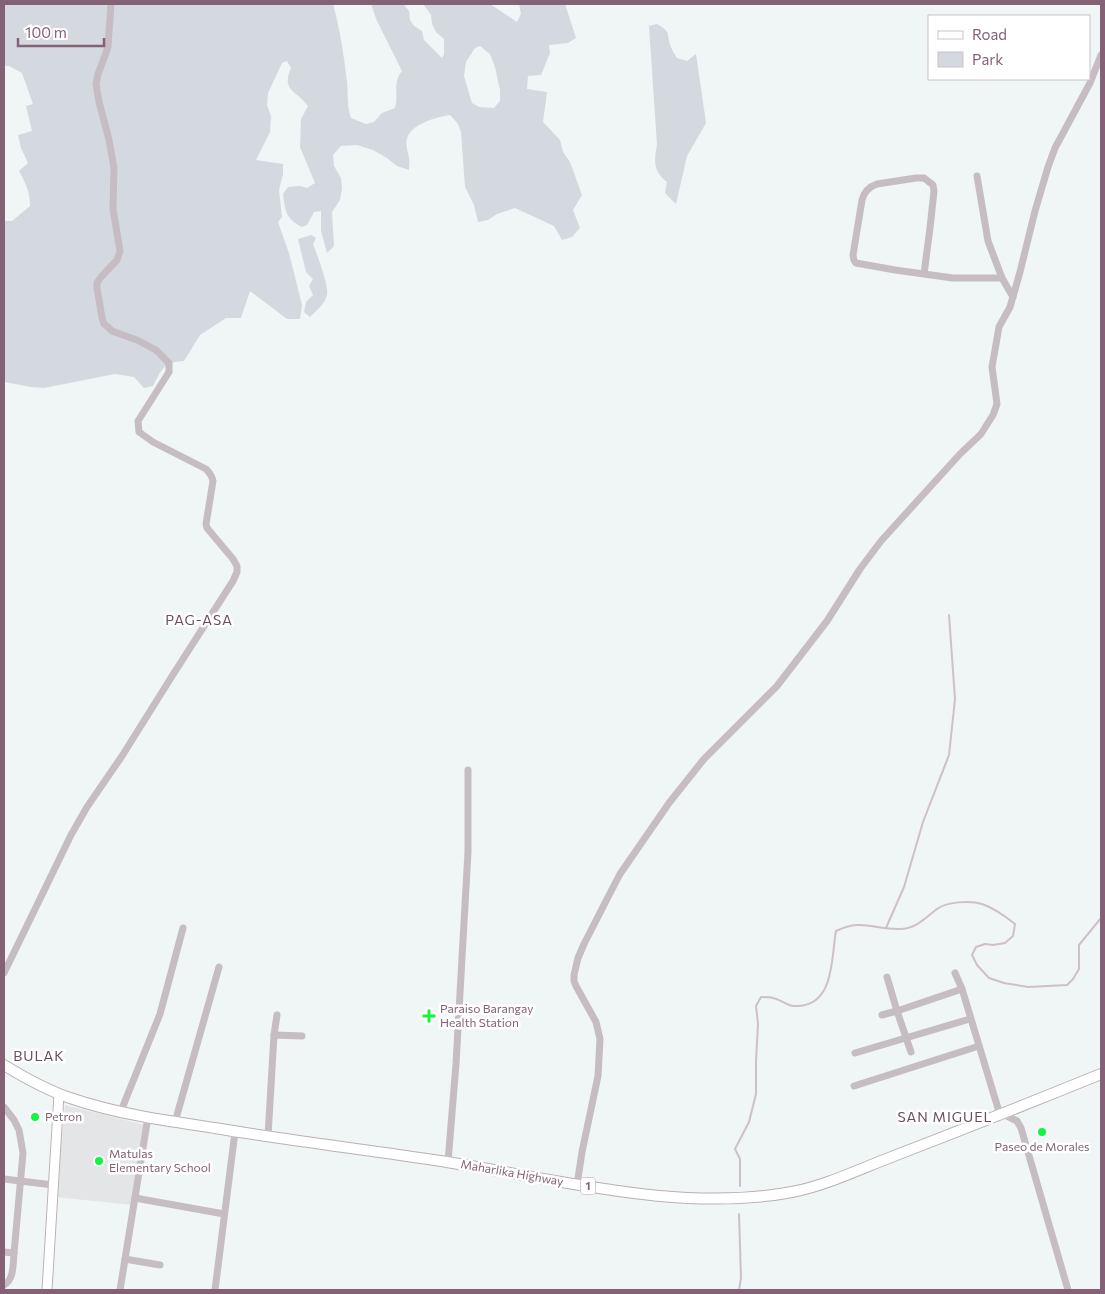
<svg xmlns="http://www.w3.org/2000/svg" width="1105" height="1294" font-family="Commissioner,sans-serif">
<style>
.built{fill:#e4e5e6}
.green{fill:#d4d9df;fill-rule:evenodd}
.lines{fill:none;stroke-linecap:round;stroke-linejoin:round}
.stream{stroke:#cfbfcc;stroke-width:2}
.major-casing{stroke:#bcb2b8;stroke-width:11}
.highway-casing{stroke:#b9b0b5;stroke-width:12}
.minor{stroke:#c6bdc2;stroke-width:7}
.major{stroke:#fff;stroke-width:9}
.highway{stroke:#fff;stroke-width:10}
.poi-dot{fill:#11f53f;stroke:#fff;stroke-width:2}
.labels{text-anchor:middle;stroke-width:5;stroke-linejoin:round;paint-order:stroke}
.shield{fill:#fff;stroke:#aa909f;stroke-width:1}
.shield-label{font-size:11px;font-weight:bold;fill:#856176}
.poi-label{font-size:12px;fill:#856176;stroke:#fff;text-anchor:start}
.street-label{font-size:12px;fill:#856176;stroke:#fff}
.neighbourhood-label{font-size:14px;letter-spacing:1px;fill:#694f5e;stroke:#fff}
</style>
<rect width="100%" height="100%" fill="#f0f5f5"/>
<!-- built -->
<path class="built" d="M65 1105 145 1125 132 1205 56 1197Z"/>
<!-- green -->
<g class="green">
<path d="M4 4H333C340 29 344 56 347 82 348 94 347 107 351 118L366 124 374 122 382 113 395 108C399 94 392 83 402 71L377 21 371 4H403L409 11 410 20 414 26 422 31 424 40 442 58 444 54V39L436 32 432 24 431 15 423 4H490L517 22 521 14 519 4H565L576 38 568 43 549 45 550 53 541 75 528 76 527 89 547 92 543 122 560 140 563 152 570 162 582 195 573 210 580 228 572 237 562 240 554 226 515 208 497 214 488 220 478 222 474 205 465 187 461 132 458 124 450 115C437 117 410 124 407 139 405 145 408 151 409 158 410 162 409 166 409 170L397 166 387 158 373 150 357 145 341 146 333 155 334 166 341 178 342 189 340 200 332 212 334 246 327 253 321 231V211L314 212 307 225 302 227C286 219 285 211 283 194L288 187 300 186 307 188 315 183 300 147 301 119 308 106C296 90 281 91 291 68L287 61 282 63 268 93 267 105 271 116 270 132 256 160 283 164V174L279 190 282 217 278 222 289 253 302 305 300 319H287L250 291 241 318H226L200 335 184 361C163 362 162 369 153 386L144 388 134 377 115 374 44 388 31 387 4 382V221H12L30 206C30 192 26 184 19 171L28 163 21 148 18 135 32 131 26 106 33 104 22 73 9 66H4ZM480 46 490 54 495 67 500 90V101L494 108 479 107 472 103 464 76 466 62 475 48Z"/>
<path d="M657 24C672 32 666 34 671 47 672 51 675 54 677 58L687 61 696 54 706 123 687 156 676 204 665 193 667 182C653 171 654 161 657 145L649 26Z"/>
<path d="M311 235 316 238 313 244C317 255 329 285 327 295 325 304 316 311 310 317L304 312 306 302 313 295 309 286 313 279 306 272 298 239Z"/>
</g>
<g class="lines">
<!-- stream -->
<g class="stream">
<path d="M886 928 904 887 923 822 949 755 955 699 949 615"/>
<path d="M740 1186V1159L735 1149 749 1122 756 1094V1061L758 1024 756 1006 761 997C765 997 770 997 773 998 780 999 787 1006 794 1006 835 1008 831 958 836 931 862 918 874 930 900 929 916 929 925 918 937 909 946 902 970 900 982 904 994 908 1005 916 1015 924L1013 936 1005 943 993 945 985 944 976 947 972 955 977 965 989 978 1004 983 1028 987 1067 985 1073 979 1079 969V945L1101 918"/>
<path d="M739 1214 741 1278 739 1290"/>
</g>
<!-- major casing -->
<g class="major-casing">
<path id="major" d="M47 1290 59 1094"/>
</g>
<!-- highway casing -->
<g class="highway-casing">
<path id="highway" d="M4 1065C25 1078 47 1090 70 1098 117 1114 167 1121 215 1128 292 1141 370 1150 447 1162 557 1179 681 1213 792 1192 825 1186 862 1168 894 1156 964 1129 1032 1102 1101 1074"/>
</g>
<!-- minor -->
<g class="minor">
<path d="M977 176 988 241 1002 278 1013 297"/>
<path d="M924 274 930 228 934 191 933 185 924 178H916L877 184C868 187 864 192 862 200L853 255 854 260 856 263 895 270 953 278H1002"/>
<path d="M4 973 71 835 87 807 122 756 174 673 233 581 237 572V566L233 559 207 528 206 524 213 481C212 476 210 473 206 469L153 442 139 432 138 421 169 372V363L156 350 137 340 112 331 108 327 104 324 102 318 97 288V283L101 277 117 260 120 251 113 209 114 168 109 140 99 102 96 84 98 74 106 53 108 46 111 4"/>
<path d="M955 973 962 989 1000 1115"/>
<path d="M887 977 897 1011 911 1052"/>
<path d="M882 1015 897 1011 962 989"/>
<path d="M274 1035 302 1036"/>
<path d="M855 1053 970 1019"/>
<path d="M854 1086 979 1046"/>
<path d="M4 1107 14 1120 19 1130 23 1153 14 1253 4 1252"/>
<path d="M121 1111 160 1014 183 928"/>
<path d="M1003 1114 1017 1121 1021 1128 1068 1290"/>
<path d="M175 1122 219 967"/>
<path d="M268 1136 274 1035 277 1015"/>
<path d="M448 1162 456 1064 468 852V770"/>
<path d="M4 1179 53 1185"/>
<path d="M577 1185 582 1152 598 1076 600 1039 596 1022 576 986 574 981V975L578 958 584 944 607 899 620 874 669 803 704 759 777 686 827 621 860 569 881 541 960 454 981 434 993 415 997 404 992 367 999 327 1010 307 1020 272 1035 211 1048 167 1055 148 1090 83 1101 55"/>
<path d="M135 1198 224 1214"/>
<path d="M125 1259 160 1265"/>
<path d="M4 1285C14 1280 13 1264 14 1253"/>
<path d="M120 1290 148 1117"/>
<path d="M215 1290 235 1132"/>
</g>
<!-- major -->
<use href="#major" class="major"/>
<!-- highway -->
<use href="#highway" class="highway"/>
</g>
<!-- markers -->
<g class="poi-dot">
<path d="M426.5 1008.5h5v5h5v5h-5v5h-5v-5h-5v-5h5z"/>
<circle cx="35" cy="1117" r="5"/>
<circle cx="1042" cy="1132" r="5"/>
<circle cx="99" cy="1161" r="5"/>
</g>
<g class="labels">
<!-- shield labels -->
<rect class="shield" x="580.5" y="1177.5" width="15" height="17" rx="4"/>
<g class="shield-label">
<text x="588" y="1190">1</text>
</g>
<!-- poi labels -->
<g class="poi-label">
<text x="440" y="1013">Paraiso Barangay<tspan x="440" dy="14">Health Station</tspan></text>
<text x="45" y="1121">Petron</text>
<text x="1042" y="1151" text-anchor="middle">Paseo de Morales</text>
<text x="109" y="1158">Matulas<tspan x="109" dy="14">Elementary School</tspan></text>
</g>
<!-- street labels -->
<g class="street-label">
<text transform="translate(512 1173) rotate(10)" y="4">Maharlika Highway</text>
</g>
<!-- neighbourhood labels -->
<g class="neighbourhood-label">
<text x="199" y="625">PAG-ASA</text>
<text x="39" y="1061">BULAK</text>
<text x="945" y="1122">SAN MIGUEL</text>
</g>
</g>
<!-- border -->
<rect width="1105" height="1294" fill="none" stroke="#856176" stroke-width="10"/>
<!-- legend -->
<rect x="928" y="15" width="162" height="65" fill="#ffffff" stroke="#cec0c8"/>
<rect x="938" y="31" width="25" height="8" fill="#ffffff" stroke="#cec0c8"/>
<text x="972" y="40" font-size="15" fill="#856176">Road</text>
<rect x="938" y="52" width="25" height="15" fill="#d4d9df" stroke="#cec0c8"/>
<text x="972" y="65" font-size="15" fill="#856176">Park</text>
<!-- scale -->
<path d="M18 38v8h86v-8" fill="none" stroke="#856176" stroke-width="2.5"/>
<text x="25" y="38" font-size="15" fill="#856176" stroke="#ffffff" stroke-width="4" paint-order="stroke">100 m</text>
</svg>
